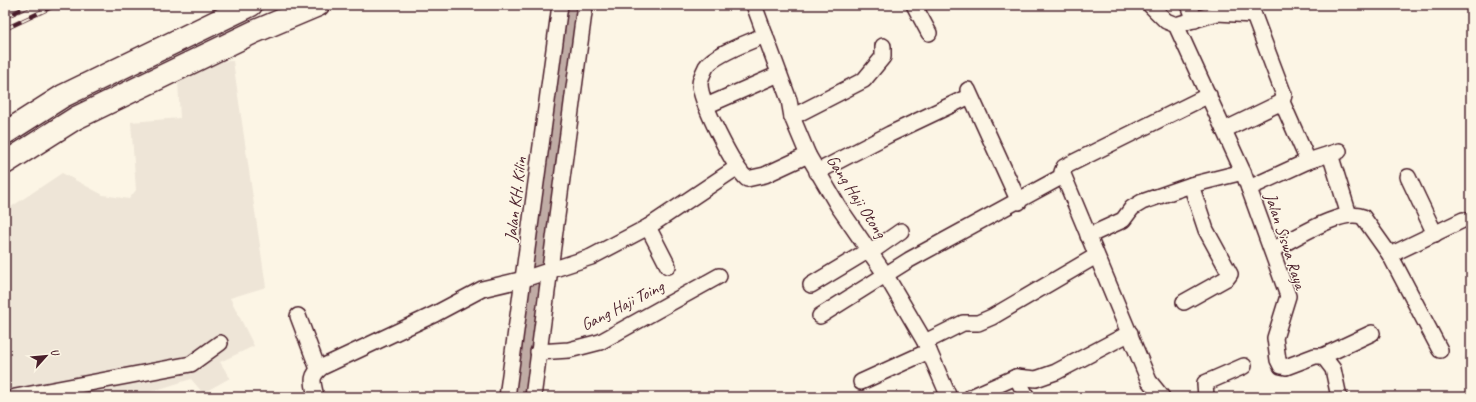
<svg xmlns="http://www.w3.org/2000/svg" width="1476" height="402" font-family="Caveat,sans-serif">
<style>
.built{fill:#eee5d7}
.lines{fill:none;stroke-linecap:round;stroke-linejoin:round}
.river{stroke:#c0aca5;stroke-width:20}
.minor-casing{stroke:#4a1f2b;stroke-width:18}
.highway-casing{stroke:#4a1f2b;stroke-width:25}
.minor{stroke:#fcf5e5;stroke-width:15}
.highway{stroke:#fcf5e5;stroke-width:22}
.rail-casing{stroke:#4a1f2b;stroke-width:4.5}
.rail{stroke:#fcf5e5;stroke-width:3;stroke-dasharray:9;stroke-linecap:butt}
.labels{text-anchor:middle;stroke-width:3;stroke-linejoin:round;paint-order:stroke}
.street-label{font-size:17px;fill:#4a1f2b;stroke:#fcf5e5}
</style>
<rect width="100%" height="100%" fill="#fcf5e5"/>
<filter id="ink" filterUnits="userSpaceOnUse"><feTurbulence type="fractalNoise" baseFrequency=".025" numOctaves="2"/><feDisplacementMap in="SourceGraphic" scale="8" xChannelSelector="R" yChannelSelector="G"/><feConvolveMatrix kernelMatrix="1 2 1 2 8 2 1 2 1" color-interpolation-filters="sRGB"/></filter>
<g filter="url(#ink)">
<!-- built -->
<path class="built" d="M233 61 266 287 230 298 254 346 220 362 230 378 203 393 191 379 134 397H5V211L62 173 103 195 129 199 136 190 131 122 180 118 177 63Z"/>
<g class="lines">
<!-- river -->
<path class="river" d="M523 397 573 5"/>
<!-- minor casing -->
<g class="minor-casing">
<g id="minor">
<path d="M754 5 789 100 792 117 808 155 838 206 885 274 925 342 949 397"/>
<path d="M914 5 929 33"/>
<path d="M1150 5 1166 21 1176 25 1217 13 1253 15"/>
<path d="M1189 5 1195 20"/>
<path d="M1250 5 1284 95 1282 102 1308 161 1339 151"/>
<path d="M1176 25 1243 172 1288 296 1275 338 1278 360 1281 366 1286 367 1315 356H1323L1333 369 1339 397"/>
<path d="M765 35C750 42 714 54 706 67 704 71 700 80 700 84 700 101 734 168 747 179L765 175 808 155"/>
<path d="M968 90 1019 202"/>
<path d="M706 106 779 74"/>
<path d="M792 117 864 80 883 57V46"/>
<path d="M1224 130 1282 102"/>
<path d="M1330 154 1349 215"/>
<path d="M817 172 890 134 970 96"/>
<path d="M1408 177 1435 234"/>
<path d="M1249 188 1308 161"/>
<path d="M648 227 668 266"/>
<path d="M1088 236 1123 220 1132 208 1142 202 1191 185"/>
<path d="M1272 250C1293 240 1342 207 1363 217L1390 255 1440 350"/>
<path d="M871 252 901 231"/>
<path d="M1390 255 1463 220"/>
<path d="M811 285 869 250"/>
<path d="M1184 302 1227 278 1230 274 1206 230 1191 185 1243 172"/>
<path d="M298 316 318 369"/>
<path d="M820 316 909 260 1063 176"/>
<path d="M925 342 963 323H978L992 317 1096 256"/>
<path d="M538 352 569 350 600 342 719 276"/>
<path d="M1323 356 1372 333"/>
<path d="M1016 377 1027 397"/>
<path d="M861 382 929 351"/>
<path d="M15 397 191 364 220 343"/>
<path d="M316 397C313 382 309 377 322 367L435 314 482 289 524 279 591 257 648 227 736 168"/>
<path d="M507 397 560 5"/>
<path d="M533 397 585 5"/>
<path d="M971 397 1016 377 1036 379 1056 372 1130 333"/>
<path d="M1162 397 1149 381 1062 172 1064 167 1209 95"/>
<path d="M1206 397 1205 383 1244 366"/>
</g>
</g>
<!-- highway casing -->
<g class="highway-casing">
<g id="highway">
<path d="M5 133 63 96 251 5"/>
<path d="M5 163 76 118 254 32 318 5"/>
</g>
</g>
<!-- minor -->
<use href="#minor" class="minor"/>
<!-- highway -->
<use href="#highway" class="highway"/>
<!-- rail casing -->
<g class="rail-casing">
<g id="rail">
<path d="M5 17 31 5"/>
<path d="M5 29 56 5"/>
</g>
</g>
<!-- rail -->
<use href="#rail" class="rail"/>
</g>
</g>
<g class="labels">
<!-- street labels -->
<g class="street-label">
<text transform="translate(857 196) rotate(57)" y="6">Gang Haji Otong</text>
<text transform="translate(515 199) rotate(-83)" y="6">Jalan KH. Kilin</text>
<text transform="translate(1286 241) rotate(72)" y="6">Jalan Siswa Raya</text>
<text transform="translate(622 305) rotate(-27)" y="6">Gang Haji Toing</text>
</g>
</g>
<!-- margin -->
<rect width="1476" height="402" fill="none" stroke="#fcf5e5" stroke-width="20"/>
<rect x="10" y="10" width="1456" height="382" fill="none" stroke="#4a1f2b" stroke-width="1.5" filter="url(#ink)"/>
<!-- north arrow -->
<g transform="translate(46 356) rotate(63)" stroke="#fcf5e5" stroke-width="3" paint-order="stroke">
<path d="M0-3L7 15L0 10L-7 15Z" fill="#4a1f2b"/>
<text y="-6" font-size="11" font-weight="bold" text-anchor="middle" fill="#4a1f2b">U</text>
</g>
</svg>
